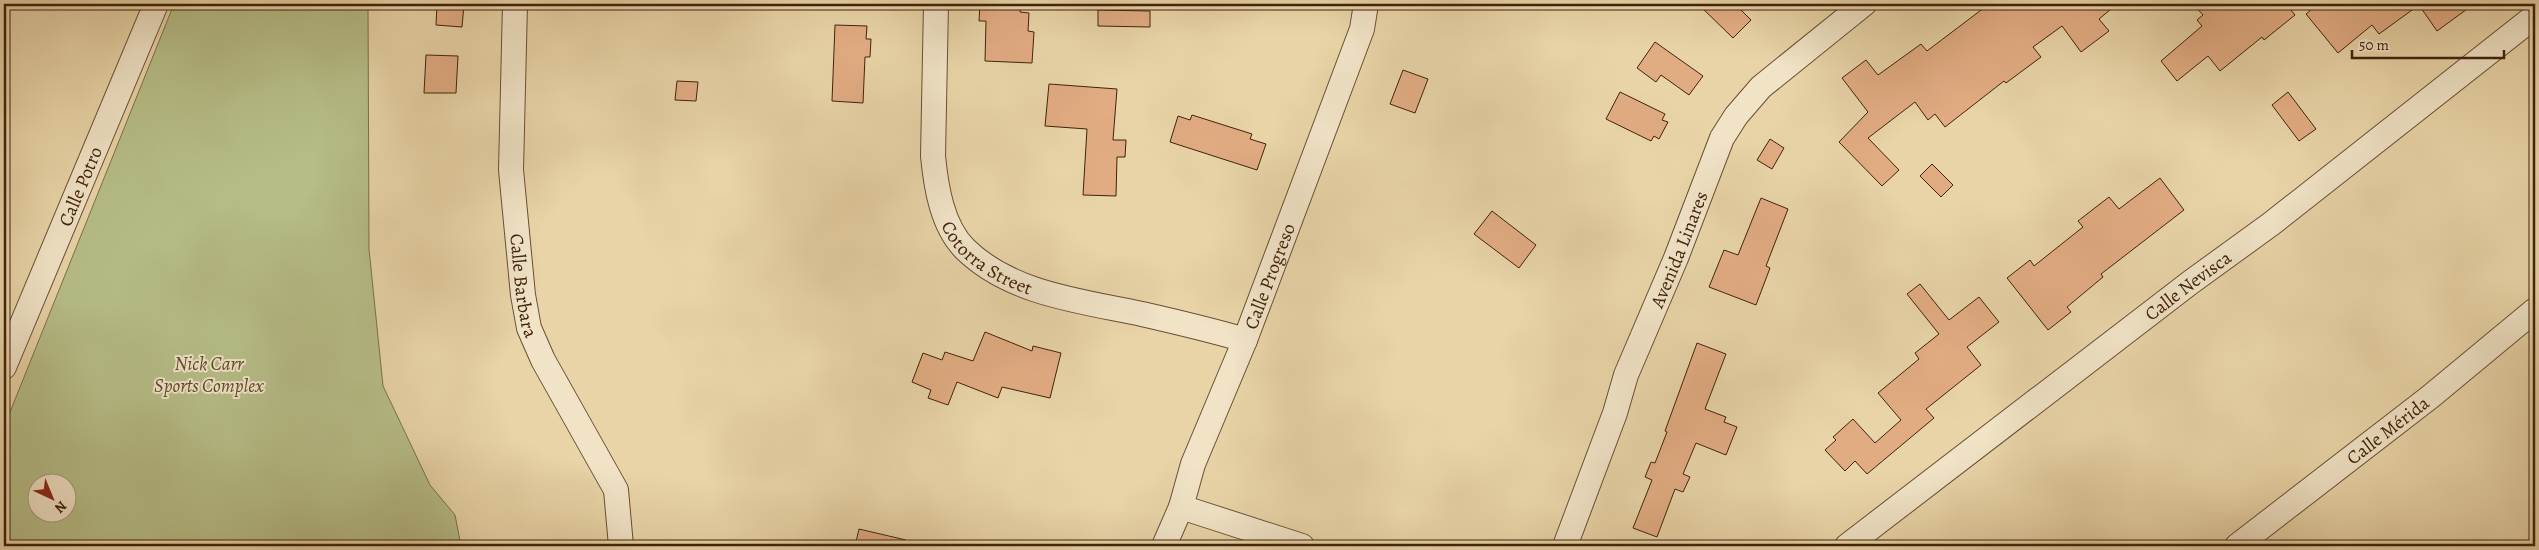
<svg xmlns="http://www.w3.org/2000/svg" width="2539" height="550" font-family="Alegreya,serif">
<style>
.green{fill:#b6bd87;stroke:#7b704a;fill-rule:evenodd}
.building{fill:#e2ac83;stroke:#40220d}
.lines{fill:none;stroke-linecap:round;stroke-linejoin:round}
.minor-casing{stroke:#6a4e34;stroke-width:26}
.minor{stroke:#f0e3c6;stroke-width:24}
.labels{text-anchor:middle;stroke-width:4;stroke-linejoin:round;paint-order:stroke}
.street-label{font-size:19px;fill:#40220d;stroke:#f0e3c6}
.park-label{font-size:19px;font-style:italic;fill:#5e492c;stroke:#f0e3c6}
</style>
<rect width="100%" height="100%" fill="#e8d4a7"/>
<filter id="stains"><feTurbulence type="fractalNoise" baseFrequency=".004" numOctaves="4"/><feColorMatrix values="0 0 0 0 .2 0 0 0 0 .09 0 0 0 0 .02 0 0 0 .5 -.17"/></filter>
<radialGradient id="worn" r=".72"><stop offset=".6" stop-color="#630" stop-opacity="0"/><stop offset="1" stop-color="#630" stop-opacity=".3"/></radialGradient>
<!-- green -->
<path class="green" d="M174 4H368L369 249 383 386 430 485 455 515 461 546H4V427ZM38 482H68V512H38Z"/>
<!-- building -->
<g class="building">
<path d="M437 4H464L462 27 436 25Z"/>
<path d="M980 4H1021L1020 12 1029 13 1028 31 1034 32 1032 63 985 61 986 21H979Z"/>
<path d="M1698 4H1735L1751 20 1733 38Z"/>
<path d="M1989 4H2117L2099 19 2109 31 2081 52 2062 26 2033 47 2041 57 2006 83 2004 81 1945 127 1935 114 1928 120 1915 102 1868 138 1899 170 1882 186 1839 142 1868 112 1842 78 1866 60 1878 75 1921 44 1927 51Z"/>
<path d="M2193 4H2286L2295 15 2264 40 2262 37 2220 71 2208 56 2177 81 2161 61 2202 26 2197 20 2203 15Z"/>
<path d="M2318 4H2474L2437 31 2419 5 2379 34 2372 25 2338 53 2306 14Z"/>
<path d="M1098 10 1150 11V27L1098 26Z"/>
<path d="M835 25 867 26 866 39H871L870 57H865L863 103 832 101Z"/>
<path d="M1655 42 1703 76 1689 95 1661 75 1656 82 1637 68Z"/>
<path d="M426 55 458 56 456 93H424Z"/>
<path d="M1403 70 1428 79 1415 113 1390 104Z"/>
<path d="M677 81 698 82 696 101 675 100Z"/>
<path d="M1049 84 1117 89 1113 140H1126L1125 157H1117L1116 196 1083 195 1087 129 1045 126Z"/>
<path d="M1620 92 1665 114 1662 120 1668 122 1659 139 1654 136 1651 141 1606 119Z"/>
<path d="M2288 92 2316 129 2299 141 2272 105Z"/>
<path d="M1192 115 1252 134 1250 139 1266 144 1257 170 1170 142 1178 116 1190 120Z"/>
<path d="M1770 139 1784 148 1772 169 1757 160Z"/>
<path d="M1932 164 1953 185 1941 197 1920 176Z"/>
<path d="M2160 178 2184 210 2101 274 2103 277 2067 307 2071 312 2048 330 2007 278 2030 260 2034 266 2083 227 2078 221 2109 197 2119 209Z"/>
<path d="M1761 198 1788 209 1766 266 1770 268 1756 305 1709 287 1724 250 1738 255Z"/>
<path d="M1492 211 1536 245 1519 268 1474 234Z"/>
<path d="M1920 284 1949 320 1979 297 1999 322 1967 347 1981 365 1926 409 1934 418 1867 474 1855 461 1845 471 1825 450 1836 440 1833 437 1853 419 1875 443 1901 420 1878 393 1919 359 1915 353 1939 334 1907 294Z"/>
<path d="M985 332 1032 351 1033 346 1061 353 1050 398 1002 387 998 398 957 382 948 405 928 398 931 390 912 382 923 353 942 360 945 352 973 361Z"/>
<path d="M1697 343 1726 354 1705 409 1726 417 1724 422 1737 427 1726 455 1696 443 1683 474 1690 477 1683 492 1675 489 1657 537 1633 528 1652 480 1645 477 1651 462 1655 463 1667 432 1665 431Z"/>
<path d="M859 529 906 540 905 546H855Z"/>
</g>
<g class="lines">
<!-- minor casing -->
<g class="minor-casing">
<g id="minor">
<path id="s1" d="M515 4 511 170 523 295 529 328 543 360 616 490 621 546"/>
<path id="s2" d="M936 4 933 156C936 187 942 226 965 249 1011 294 1081 301 1142 314 1177 322 1211 330 1245 340"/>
<path id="s3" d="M4 367 156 4"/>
<path d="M1181 507 1302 546"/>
<path id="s4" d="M1164 546 1181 507 1193 464 1245 340 1362 29 1366 4"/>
<path id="s5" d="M1565 546 1615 413 1626 375 1676 258 1722 138 1736 116 1761 87 1864 4"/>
<path id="s6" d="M1847 546 2191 282 2271 224 2535 16"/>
<path id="s7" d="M2237 546 2430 397 2535 310"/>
</g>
</g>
<!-- minor -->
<use href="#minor" class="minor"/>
</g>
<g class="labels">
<!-- street labels -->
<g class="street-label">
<text dy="7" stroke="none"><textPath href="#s3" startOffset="196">Calle Potro</textPath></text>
<text dy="7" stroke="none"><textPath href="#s5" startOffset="318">Avenida Linares</textPath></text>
<text dy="7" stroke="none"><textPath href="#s2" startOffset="275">Cotorra Street</textPath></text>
<text dy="7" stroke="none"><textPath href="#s4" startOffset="290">Calle Progreso</textPath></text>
<text dy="7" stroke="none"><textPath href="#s1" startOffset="282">Calle Barbara</textPath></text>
<text dy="7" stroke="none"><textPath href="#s6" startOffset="429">Calle Nevisca</textPath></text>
<text dy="7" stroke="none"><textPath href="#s7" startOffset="190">Calle Mérida</textPath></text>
</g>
<!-- park labels -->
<g class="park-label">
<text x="209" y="370">Nick Carr<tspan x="209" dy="22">Sports Complex</tspan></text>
</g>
</g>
<!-- margin -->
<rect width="2539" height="550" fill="none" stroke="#e8d4a7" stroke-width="20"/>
<rect x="5" y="5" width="2529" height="540" fill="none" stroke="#40220d" stroke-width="2.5"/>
<rect x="10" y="10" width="2519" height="530" fill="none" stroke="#40220d"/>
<!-- north arrow -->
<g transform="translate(52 498) rotate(136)"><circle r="24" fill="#f0e3c6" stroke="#aa967c"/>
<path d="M0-4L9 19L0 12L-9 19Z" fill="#8f2418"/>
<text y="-8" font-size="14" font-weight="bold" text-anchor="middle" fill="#40220d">N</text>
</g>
<!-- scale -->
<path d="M2352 50v8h152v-8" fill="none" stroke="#40220d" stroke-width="2.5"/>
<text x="2359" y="50" font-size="15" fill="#40220d" stroke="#f0e3c6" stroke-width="4" paint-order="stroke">50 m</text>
<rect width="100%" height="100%" filter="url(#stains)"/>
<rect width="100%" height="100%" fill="url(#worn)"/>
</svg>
